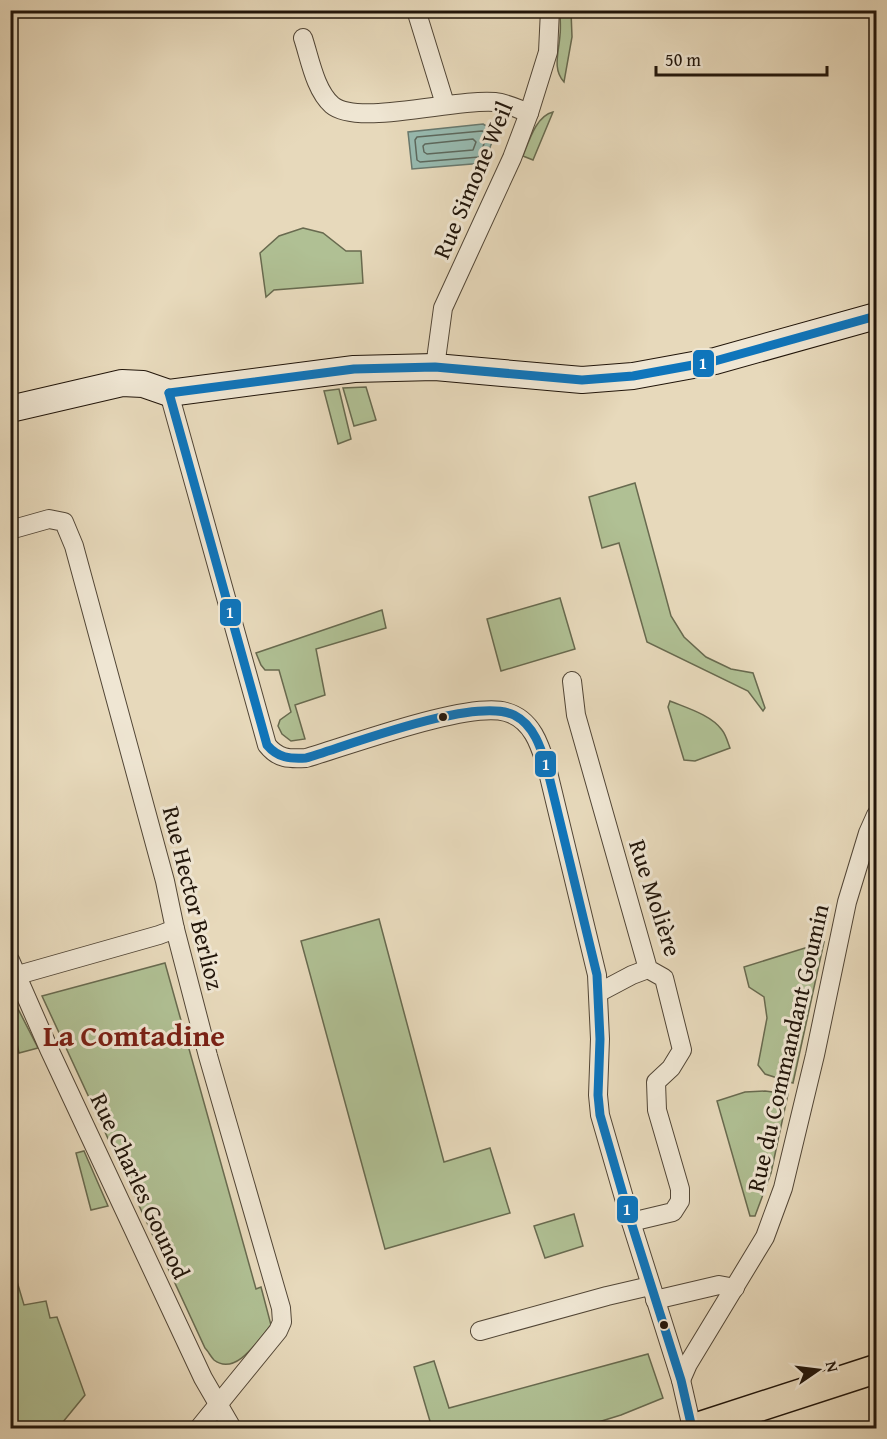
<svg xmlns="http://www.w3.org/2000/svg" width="887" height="1439" font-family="'Gentium Book Plus',serif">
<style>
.green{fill:#b0c094;stroke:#686a4f;stroke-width:1.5}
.water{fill:#97bab0;stroke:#68786e;stroke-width:1.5}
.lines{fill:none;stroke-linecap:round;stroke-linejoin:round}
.shore{stroke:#5c685d;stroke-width:1.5}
.street-casing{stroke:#524636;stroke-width:20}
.secondary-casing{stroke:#21150a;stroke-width:28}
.primary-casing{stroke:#21150a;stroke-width:31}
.street{stroke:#efe6d3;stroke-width:18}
.secondary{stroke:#efe6d3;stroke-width:26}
.primary{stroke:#e7d9bb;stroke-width:28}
.bus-1-casing{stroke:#efe6d3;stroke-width:14}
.bus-1{stroke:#0f75bb;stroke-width:9}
.bus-dot{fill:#21150a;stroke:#efe6d3;stroke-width:2}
.labels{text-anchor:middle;stroke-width:6;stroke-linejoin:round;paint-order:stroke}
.street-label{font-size:24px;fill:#21150a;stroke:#efe6d3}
.district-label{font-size:30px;font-weight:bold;fill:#7a1f14;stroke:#efe6d3}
.line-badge{stroke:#efe6d3;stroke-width:2}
.badge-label{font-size:16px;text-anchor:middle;font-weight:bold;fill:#fff}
</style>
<rect width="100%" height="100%" fill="#e7d9bb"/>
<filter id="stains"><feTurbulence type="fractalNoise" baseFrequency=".00333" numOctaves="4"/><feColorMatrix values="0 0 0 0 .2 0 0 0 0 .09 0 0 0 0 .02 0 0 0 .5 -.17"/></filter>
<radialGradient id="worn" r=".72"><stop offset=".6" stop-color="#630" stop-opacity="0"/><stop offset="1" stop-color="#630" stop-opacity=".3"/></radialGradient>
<!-- green -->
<g class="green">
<path d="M560 11H571L572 37 564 82C552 69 559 52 560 35 561 27 560 19 560 11Z"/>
<path d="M553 112 533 160 523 156C529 141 536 116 553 112Z"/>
<path d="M303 228 323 233 346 251H361L363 283 274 290 266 297 260 253 279 236Z"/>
<path d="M366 387 376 420 354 426 343 388Z"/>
<path d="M339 389 351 439 338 444 324 391Z"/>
<path d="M635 483 671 616 684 637 706 657 731 669 753 673 765 708 763 711 748 691 647 642 619 543 602 548 589 497Z"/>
<path d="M560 598 575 649 501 671 487 619Z"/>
<path d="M382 610 386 628 316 649 325 695 295 705 305 739 291 741 282 734 278 726 280 720 291 712 279 670H265L261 665 256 653Z"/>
<path d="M670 701C687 708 711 715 722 730 726 735 728 743 730 748L695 761 684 760 668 707Z"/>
<path d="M379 919 444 1162 490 1148 510 1213 385 1249 301 941Z"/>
<path d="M824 942 793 1083 765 1074 758 1065 767 1018 764 997 749 987 744 967Z"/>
<path d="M165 963 256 1289 261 1287 271 1325C259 1339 236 1377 214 1360 211 1357 208 1351 205 1348L42 996Z"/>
<path d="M11 999H13L38 1048 19 1053 11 1017Z"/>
<path d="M765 1091 788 1094 771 1173 755 1216H750L717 1101 745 1092Z"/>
<path d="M84 1151 108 1206 91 1210 76 1153Z"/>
<path d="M574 1214 583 1246 545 1258 534 1226Z"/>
<path d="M10 1258 24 1305 46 1301 50 1318 57 1317 85 1395 58 1428H12L11 1424Z"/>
<path d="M648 1354 663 1398 621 1415 579 1428H432L414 1367 434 1361 449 1408Z"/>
</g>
<!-- water -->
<path class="water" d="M483 124 491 129 494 137 484 163 412 169 408 132Z"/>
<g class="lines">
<!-- shore -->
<g class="shore">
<path d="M482 131 486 132 487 136 479 157 420 162 417 160 415 140 417 137Z"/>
<path d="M473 139 476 142 473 150 427 154 424 152 423 146 425 144Z"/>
</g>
<!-- street casing -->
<g class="street-casing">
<g id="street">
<path d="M416 10 445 104"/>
<path d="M303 38C310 59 315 90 332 105 358 127 457 98 495 102 506 103 518 109 529 113"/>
<path d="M435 367 443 308 512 158 529 113 548 52 550 10"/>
<path d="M169 393 267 745C278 759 289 759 306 758 348 746 468 701 506 712 532 719 540 745 547 768L597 975 600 1039 598 1095 600 1115 631 1222 681 1380 692 1428"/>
<path d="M10 530 49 519 64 522 74 546 165 881 175 929 208 1056 281 1308 282 1322 278 1331 199 1428"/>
<path d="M572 681 576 715 648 969 664 978 682 1050 671 1068 656 1082 657 1110 680 1189V1201L673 1212 631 1222"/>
<path d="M10 960 49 1049 203 1378 232 1428"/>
<path d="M18 975 159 935 175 929"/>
<path d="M598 993 632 975 648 969"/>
<path d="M655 1300 719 1285 735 1288"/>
<path d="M480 1331 607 1296 650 1286"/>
<path d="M681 1380 688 1364 765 1237 783 1188 815 1055 847 902 868 833 876 815"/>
</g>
</g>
<!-- secondary casing -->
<g class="secondary-casing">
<path id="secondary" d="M10 409 122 383 143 384 169 393 354 369 435 367 582 380 633 376 715 361 876 316"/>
</g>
<!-- primary casing -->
<g class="primary-casing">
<path id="primary" d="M694 1428 876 1369"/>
</g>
<!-- street -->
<use href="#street" class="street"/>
<!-- secondary -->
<use href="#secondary" class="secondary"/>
<!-- primary -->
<use href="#primary" class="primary"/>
<!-- bus-1 casing -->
<g class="bus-1-casing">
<g id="bus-1">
<path d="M169 393 267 745C278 758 290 759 306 758 350 745 475 696 514 715 534 725 541 748 547 768L597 975 600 1039 598 1095 600 1115 631 1222 681 1380 692 1428"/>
<path d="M169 393 354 369 435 367 582 380 633 376 715 361 876 316"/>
</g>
</g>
<!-- bus-1 -->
<use href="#bus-1" class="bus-1"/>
</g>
<!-- markers -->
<g class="bus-dot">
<circle cx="443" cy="717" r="5"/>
<circle cx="664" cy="1325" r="5"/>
</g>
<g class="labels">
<!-- street labels -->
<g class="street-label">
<text transform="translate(473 180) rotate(-67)" y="8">Rue Simone Weil</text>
<text transform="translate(193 898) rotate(76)" y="8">Rue Hector Berlioz</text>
<text transform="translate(655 898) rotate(72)" y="8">Rue Molière</text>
<text transform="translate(788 1048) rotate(-77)" y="8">Rue du Commandant Goumin</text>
<text transform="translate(140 1186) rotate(65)" y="8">Rue Charles Gounod</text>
</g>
<!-- district labels -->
<g class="district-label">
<text x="134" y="1046">La Comtadine</text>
</g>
</g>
<g class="line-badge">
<rect x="692" y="349" width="23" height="29" rx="6" fill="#0f75bb"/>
<rect x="219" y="598" width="23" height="29" rx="6" fill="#0f75bb"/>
<rect x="534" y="750" width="23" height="28" rx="6" fill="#0f75bb"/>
<rect x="616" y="1195" width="23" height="29" rx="6" fill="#0f75bb"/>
</g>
<g class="badge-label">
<text x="703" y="369">1</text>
<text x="230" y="618">1</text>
<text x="546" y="770">1</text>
<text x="627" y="1215">1</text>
</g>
<!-- margin -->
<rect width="887" height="1439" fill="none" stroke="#e7d9bb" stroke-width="36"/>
<rect x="12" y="12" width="863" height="1415" fill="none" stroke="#21150a" stroke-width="3"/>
<rect x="18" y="18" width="851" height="1403" fill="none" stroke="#21150a" stroke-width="1.5"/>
<!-- north arrow -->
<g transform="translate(818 1370) rotate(76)" stroke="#efe6d3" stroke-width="4.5" paint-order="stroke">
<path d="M0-4.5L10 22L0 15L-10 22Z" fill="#21150a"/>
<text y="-9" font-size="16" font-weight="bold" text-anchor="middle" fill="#21150a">N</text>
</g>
<!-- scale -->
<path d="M656 66v9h171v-9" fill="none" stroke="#21150a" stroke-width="3"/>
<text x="665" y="66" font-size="18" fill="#21150a" stroke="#efe6d3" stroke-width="4.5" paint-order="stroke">50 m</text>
<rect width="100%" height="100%" filter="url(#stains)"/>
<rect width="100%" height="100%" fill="url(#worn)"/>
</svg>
